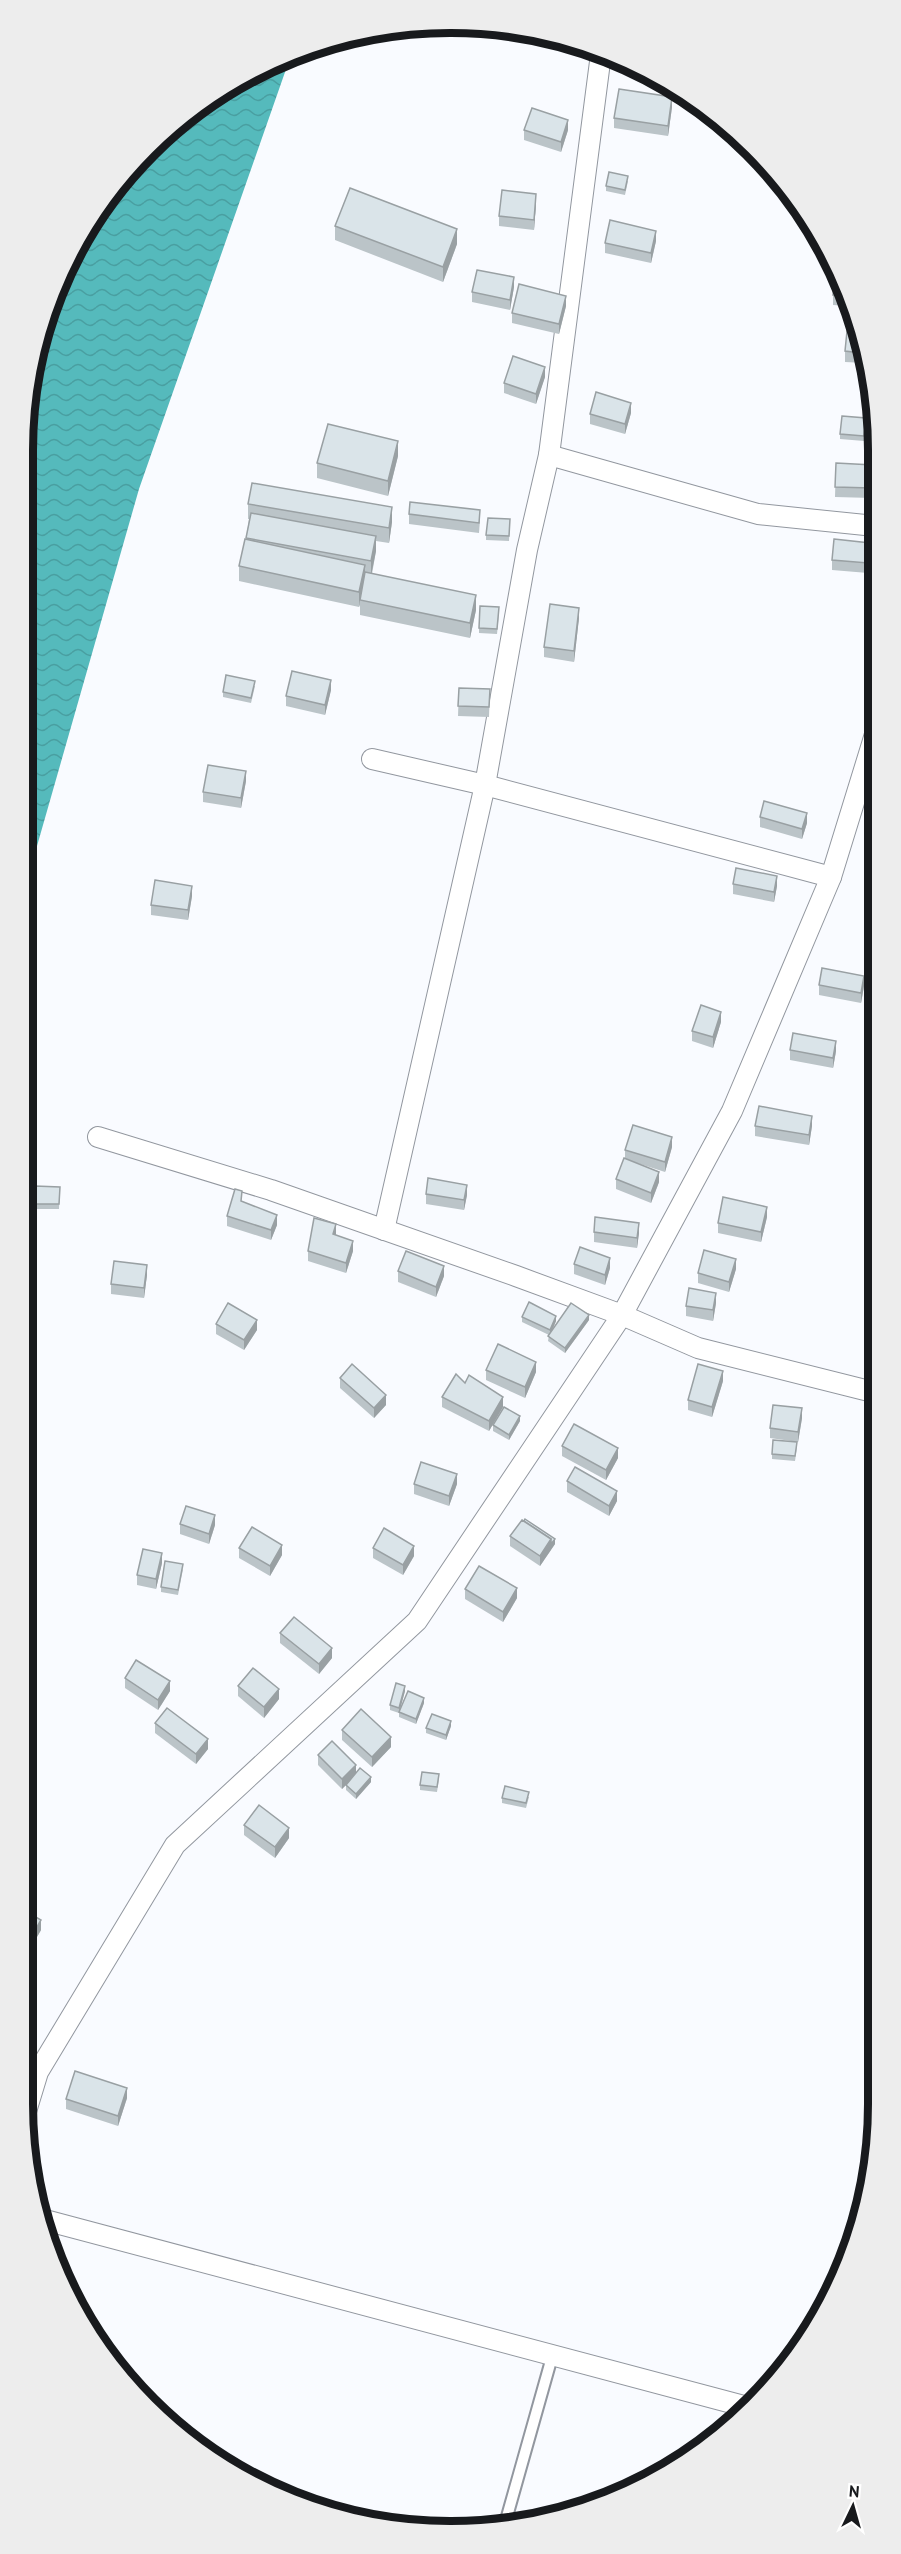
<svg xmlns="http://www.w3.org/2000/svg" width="901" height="2554" font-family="'PT Sans',sans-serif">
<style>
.water{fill:url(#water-waves)}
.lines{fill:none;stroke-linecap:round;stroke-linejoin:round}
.service-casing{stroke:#92979f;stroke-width:14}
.minor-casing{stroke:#92979f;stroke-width:22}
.service{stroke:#fff;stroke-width:10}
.minor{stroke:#fff;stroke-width:20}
.wall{fill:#bbc4c8}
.shaded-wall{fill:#99a0a3}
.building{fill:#dae4e9;stroke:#99a0a3;stroke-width:1.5}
.rim{fill:none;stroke:#181a1d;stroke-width:8}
</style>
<defs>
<pattern id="water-waves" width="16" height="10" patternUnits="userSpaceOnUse" patternTransform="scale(1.5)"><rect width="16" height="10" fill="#55babc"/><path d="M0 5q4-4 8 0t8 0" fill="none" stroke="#499fa1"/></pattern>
</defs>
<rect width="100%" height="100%" fill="#f9fbff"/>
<!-- water -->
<path class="water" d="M291 55 139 489 23 895 22 451 37 340 66 262 111 190 168 129 236 80Z"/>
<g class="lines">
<!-- service casing -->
<g class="service-casing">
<path id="service" d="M506 2520 552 2357"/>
</g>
<!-- minor casing -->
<g class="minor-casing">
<g id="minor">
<path d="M549 455 758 514 875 526"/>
<path d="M372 759 485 785 831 877"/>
<path d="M98 1137 271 1190 516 1276 622 1315 698 1348 877 1393"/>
<path d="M384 1230 485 785 527 550 549 455 601 54"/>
<path d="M24 2118 38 2072 175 1845 417 1621 622 1315 732 1111 831 877 876 731"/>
<path d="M41 2219 751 2408"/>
</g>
</g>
<!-- service -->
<use href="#service" class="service"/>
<!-- minor -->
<use href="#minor" class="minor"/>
</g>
<!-- wall -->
<g class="wall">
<path d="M672 107 668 136 614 128V118Z"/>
<path d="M524 130H568L561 152 524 140Z"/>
<path d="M628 181 625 195 606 191V186Z"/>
<path d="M536 204 534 230 499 226V216Z"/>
<path d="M335 226 457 244 443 282 335 240Z"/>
<path d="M656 241 651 263 605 253V243Z"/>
<path d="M839 277 848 306 833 305V295Z"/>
<path d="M514 287 510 310 472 302V292Z"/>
<path d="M566 306 559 334 512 323V313Z"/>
<path d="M856 332 865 363 845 362V351Z"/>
<path d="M545 377 536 404 504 393V383Z"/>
<path d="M631 413 625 434 590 424V414Z"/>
<path d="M866 423 864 441 840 439V434Z"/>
<path d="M398 456 388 496 317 478V463Z"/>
<path d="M836 463 873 465 872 498 835 497Z"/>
<path d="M248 504 392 522 389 543 376 541V551L372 574 476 610 470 638 360 615V605L359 607 239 581V566L246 540 249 519H248Z"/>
<path d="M409 514 480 520 479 533 409 524Z"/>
<path d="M510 519 509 541 486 540V535Z"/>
<path d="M870 553 868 573 832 570V560Z"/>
<path d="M499 613 497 634 479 633V628Z"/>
<path d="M579 618 574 662 544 657V647Z"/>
<path d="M255 686 251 703 223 697V692Z"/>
<path d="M459 688 490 689 489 717 458 716Z"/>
<path d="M331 690 325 715 286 706V696Z"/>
<path d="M246 781 241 808 203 802V792Z"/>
<path d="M760 817 807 823 802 839 760 827Z"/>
<path d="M733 884 777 886 774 902 733 894Z"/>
<path d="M192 896 188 920 151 915V905Z"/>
<path d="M819 985 864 986 861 1003 819 995Z"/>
<path d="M721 1022 713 1048 692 1041V1031Z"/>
<path d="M790 1050 836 1051 833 1068 790 1060Z"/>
<path d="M755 1126H812L809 1145 755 1136Z"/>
<path d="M672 1147 665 1172 637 1163 659 1182 651 1203 616 1189V1179L625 1158V1150Z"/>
<path d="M35 1186 60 1187 59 1209H34Z"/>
<path d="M426 1194 467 1195 464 1210 426 1204Z"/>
<path d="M242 1201 277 1225 271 1240 227 1226V1216Z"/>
<path d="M767 1217 761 1242 718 1233V1223Z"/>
<path d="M594 1232 639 1233 637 1248 594 1242Z"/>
<path d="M336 1234 335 1235 353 1251 346 1273 308 1261V1251Z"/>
<path d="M574 1264 610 1268 605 1285 574 1274Z"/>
<path d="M736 1269 729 1292 698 1283V1273Z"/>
<path d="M398 1271 444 1276 436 1297 398 1282Z"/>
<path d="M147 1275 144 1298 111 1294V1284Z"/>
<path d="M716 1303 713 1321 686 1316V1306Z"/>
<path d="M522 1317 556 1321 553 1329 589 1320 565 1353 548 1341 549 1335 522 1322Z"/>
<path d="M216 1324 257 1330 244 1350 216 1334Z"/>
<path d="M486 1370 536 1372 525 1398 486 1380Z"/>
<path d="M340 1378 386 1405 374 1418 340 1388Z"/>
<path d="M723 1381 712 1417 688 1410V1400Z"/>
<path d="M465 1383 503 1407 489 1431 442 1407V1397Z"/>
<path d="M802 1418 798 1442 770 1438V1428Z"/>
<path d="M520 1421 509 1440 493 1431V1425Z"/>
<path d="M562 1446 618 1458 606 1480 562 1456Z"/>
<path d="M797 1447 795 1461 772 1459V1454Z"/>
<path d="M567 1481 617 1501 609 1516 567 1492Z"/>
<path d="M414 1484H457L449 1506 414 1494Z"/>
<path d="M180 1524 215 1525 209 1544 180 1534Z"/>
<path d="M510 1536 555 1544 540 1566 510 1546Z"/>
<path d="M239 1548 282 1555 270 1576 239 1558Z"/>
<path d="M373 1548 414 1556 403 1575 373 1558Z"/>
<path d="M162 1563 156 1589 137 1585V1575Z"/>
<path d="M183 1569 178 1595 161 1592V1587Z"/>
<path d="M465 1589 517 1598 503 1622 465 1599Z"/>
<path d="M280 1633 332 1658 319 1674 280 1643Z"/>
<path d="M125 1678 170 1691 158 1710 125 1688Z"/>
<path d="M238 1686 279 1699 264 1718 238 1696Z"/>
<path d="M405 1691 400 1710 424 1703 416 1724 399 1717V1713L390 1710V1705Z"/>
<path d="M155 1723 208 1749 196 1764 155 1733Z"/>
<path d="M451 1726 446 1740 426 1733V1728Z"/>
<path d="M342 1730 391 1747 372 1767 342 1740Z"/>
<path d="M318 1755 356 1773 371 1782 356 1799 346 1790V1785L342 1789 318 1765Z"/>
<path d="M439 1779 437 1792 420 1790V1785Z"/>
<path d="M529 1797 526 1808 502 1803V1798Z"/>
<path d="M244 1825 289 1838 275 1858 244 1835Z"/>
<path d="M22 1909 41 1930 30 1949 22 1944Z"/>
<path d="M127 2098 118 2126 66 2109V2099Z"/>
</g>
<!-- shaded-wall -->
<g class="shaded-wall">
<path d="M672 97V107L668 136V126Z"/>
<path d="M568 120V130L561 152V142Z"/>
<path d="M536 194V204L534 230V220Z"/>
<path d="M457 229V244L443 282V267Z"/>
<path d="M656 231V241L651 263V253Z"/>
<path d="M514 277V287L510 310V300Z"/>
<path d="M566 296V306L559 334V324Z"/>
<path d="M545 367V377L536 404V394Z"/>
<path d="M631 403V413L625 434V424Z"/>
<path d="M398 441V456L388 496V481Z"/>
<path d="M392 507V522L389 543V528Z"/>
<path d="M376 536V551L371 576V561Z"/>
<path d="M365 565V579L360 600 359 607V592Z"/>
<path d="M476 595V610L470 638V623Z"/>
<path d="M579 608V618L574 662V651Z"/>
<path d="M331 680V690L325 715V705Z"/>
<path d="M246 771V781L241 808V798Z"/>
<path d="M807 813V823L802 839V829Z"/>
<path d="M777 876V886L774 902V892Z"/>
<path d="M192 886V896L188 920V910Z"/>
<path d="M864 976V986L861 1003V993Z"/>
<path d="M721 1012V1022L713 1048V1037Z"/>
<path d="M836 1041V1051L833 1068V1058Z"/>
<path d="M812 1116V1126L809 1145V1135Z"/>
<path d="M672 1137V1147L665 1172V1162Z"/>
<path d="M659 1172V1182L651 1203V1193Z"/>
<path d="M467 1185V1195L464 1210V1200Z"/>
<path d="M767 1207V1217L761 1242V1232Z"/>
<path d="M277 1215V1225L271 1240V1230Z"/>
<path d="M639 1223V1233L637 1248V1238Z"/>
<path d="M336 1224V1234L333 1245V1234Z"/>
<path d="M353 1241V1251L346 1273V1263Z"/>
<path d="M610 1258V1268L605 1285V1275Z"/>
<path d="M736 1259V1269L729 1292V1282Z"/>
<path d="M147 1265V1275L144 1298V1288Z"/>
<path d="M444 1266V1276L436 1297V1287Z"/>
<path d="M716 1293V1303L713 1321V1310Z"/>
<path d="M589 1315V1320L565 1353V1348Z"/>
<path d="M556 1316V1321L550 1335V1330Z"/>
<path d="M257 1320V1330L244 1350V1340Z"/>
<path d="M536 1362V1372L525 1398V1387Z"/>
<path d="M723 1371V1381L712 1417V1407Z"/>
<path d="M386 1395V1405L374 1418V1408Z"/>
<path d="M503 1397V1407L489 1431V1421Z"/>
<path d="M802 1408V1418L798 1442V1432Z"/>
<path d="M520 1416V1421L509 1440V1435Z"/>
<path d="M618 1448V1458L606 1480V1470Z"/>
<path d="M457 1474V1484L449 1506V1496Z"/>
<path d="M617 1491V1501L609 1516V1506Z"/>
<path d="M215 1515V1525L209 1544V1534Z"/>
<path d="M551 1539H555V1544L540 1566V1556Z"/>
<path d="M282 1545V1555L270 1576V1566Z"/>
<path d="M414 1546V1556L403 1575V1565Z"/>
<path d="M162 1553V1563L156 1589V1579Z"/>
<path d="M517 1588V1598L503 1622V1612Z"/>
<path d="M332 1648V1658L319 1674V1664Z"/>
<path d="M170 1681V1691L158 1710V1700Z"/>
<path d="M405 1686V1691L399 1713V1708Z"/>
<path d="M279 1689V1699L264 1718V1707Z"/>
<path d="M424 1698V1703L416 1724V1719Z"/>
<path d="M451 1721V1726L446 1740V1735Z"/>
<path d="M391 1737V1747L372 1767V1757Z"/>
<path d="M208 1739V1749L196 1764V1754Z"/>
<path d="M356 1765V1775L342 1789V1779Z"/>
<path d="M371 1777V1782L356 1799V1794Z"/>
<path d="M289 1828V1838L275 1858V1847Z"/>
<path d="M41 1920V1930L30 1949V1939Z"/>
<path d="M127 2088V2098L118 2126V2116Z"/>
</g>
<!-- building -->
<g class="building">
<path d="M619 89 672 97 668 126 614 118Z"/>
<path d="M532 108 568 120 561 142 524 130Z"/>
<path d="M609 172 628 176 625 190 606 186Z"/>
<path d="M350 188 457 229 443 267 335 226Z"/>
<path d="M502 190 536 194 534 220 499 216Z"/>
<path d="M610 220 656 231 651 253 605 243Z"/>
<path d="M477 270 514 277 510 300 472 292Z"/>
<path d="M835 277H839L845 296 833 295Z"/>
<path d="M519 284 566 296 559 324 512 313Z"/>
<path d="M847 331 856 332 862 353 845 351Z"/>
<path d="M513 356 545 367 536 394 504 383Z"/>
<path d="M596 392 631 403 625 424 590 414Z"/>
<path d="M842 416 866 418 864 436 840 434Z"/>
<path d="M328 424 398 441 388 481 317 463Z"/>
<path d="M836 463 873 465 872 488 835 487Z"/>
<path d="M252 483 392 507 389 528 248 504Z"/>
<path d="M410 502 480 510 479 523 409 514Z"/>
<path d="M251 513 376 536 371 561 246 538Z"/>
<path d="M488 518 510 519 509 536 486 535Z"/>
<path d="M245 539 365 565 359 592 239 566Z"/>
<path d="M834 539 870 543 868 563 832 560Z"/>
<path d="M365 572 476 595 470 623 360 600Z"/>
<path d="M550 604 579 608 574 651 544 647Z"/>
<path d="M480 606 499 607 497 629 479 628Z"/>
<path d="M292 671 331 680 325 705 286 696Z"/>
<path d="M226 675 255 681 251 698 223 692Z"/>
<path d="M459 688 490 689 489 707 458 706Z"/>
<path d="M208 765 246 771 241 798 203 792Z"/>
<path d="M764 801 807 813 802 829 760 817Z"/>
<path d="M736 868 777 876 774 892 733 884Z"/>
<path d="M155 880 192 886 188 910 151 905Z"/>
<path d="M822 968 864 976 861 993 819 985Z"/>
<path d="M701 1005 721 1012 713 1037 692 1031Z"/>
<path d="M793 1033 836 1041 833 1058 790 1050Z"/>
<path d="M759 1106 812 1116 809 1135 755 1126Z"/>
<path d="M633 1125 672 1137 665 1162 625 1150Z"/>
<path d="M624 1158 659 1172 651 1193 616 1179Z"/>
<path d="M428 1178 467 1185 464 1200 426 1194Z"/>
<path d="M35 1186 60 1187 59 1204H34Z"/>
<path d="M235 1189 242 1191 241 1201 277 1215 271 1230 227 1216Z"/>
<path d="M723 1197 767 1207 761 1232 718 1223Z"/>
<path d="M595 1217 639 1223 637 1238 594 1232Z"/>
<path d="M314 1218 336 1224 333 1234 353 1241 346 1263 308 1251Z"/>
<path d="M580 1247 610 1258 605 1275 574 1264Z"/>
<path d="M704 1250 736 1259 729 1282 698 1273Z"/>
<path d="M406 1251 444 1266 436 1287 398 1271Z"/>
<path d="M114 1261 147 1265 144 1288 111 1284Z"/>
<path d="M689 1288 716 1293 713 1310 686 1306Z"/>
<path d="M529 1302 556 1316 550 1330 522 1317Z"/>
<path d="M228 1303 257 1320 244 1340 216 1324Z"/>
<path d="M571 1303 589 1315 565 1348 548 1336Z"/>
<path d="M498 1344 536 1362 525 1387 486 1370Z"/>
<path d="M352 1364 386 1395 374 1408 340 1378Z"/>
<path d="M698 1364 723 1371 712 1407 688 1400Z"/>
<path d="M456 1374 465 1383 469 1375 503 1397 489 1421 442 1397Z"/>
<path d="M773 1405 802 1408 798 1432 770 1428Z"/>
<path d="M504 1407 520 1416 509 1435 493 1425Z"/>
<path d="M574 1424 618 1448 606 1470 562 1446Z"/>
<path d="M773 1440 797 1442 795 1456 772 1454Z"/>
<path d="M421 1462 457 1474 449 1496 414 1484Z"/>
<path d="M575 1467 617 1491 609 1506 567 1481Z"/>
<path d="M186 1506 215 1515 209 1534 180 1524Z"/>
<path d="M525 1519 555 1539 551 1544V1539L524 1521Z"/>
<path d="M522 1520 551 1539 540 1556 510 1536Z"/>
<path d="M252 1527 282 1545 270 1566 239 1548Z"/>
<path d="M384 1528 414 1546 403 1565 373 1548Z"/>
<path d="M143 1549 162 1553 156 1579 137 1575Z"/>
<path d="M165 1561 183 1564 178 1590 161 1587Z"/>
<path d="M479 1566 517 1588 503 1612 465 1589Z"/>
<path d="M294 1617 332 1648 319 1664 280 1633Z"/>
<path d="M136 1660 170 1681 158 1700 125 1678Z"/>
<path d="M253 1668 279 1689 264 1707 238 1686Z"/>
<path d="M396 1683 405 1686 399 1708 390 1705Z"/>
<path d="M408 1691 424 1698 416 1719 399 1712Z"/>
<path d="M167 1708 208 1739 196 1754 155 1723Z"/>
<path d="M361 1709 391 1737 372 1757 342 1730Z"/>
<path d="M432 1714 451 1721 446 1735 426 1728Z"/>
<path d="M332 1741 356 1765 342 1779 318 1755Z"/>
<path d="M360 1768 371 1777 356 1794 346 1785Z"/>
<path d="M422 1772 439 1774 437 1787 420 1785Z"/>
<path d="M505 1786 529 1792 526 1803 502 1798Z"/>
<path d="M259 1805 289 1828 275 1847 244 1825Z"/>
<path d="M22 1909 41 1920 30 1939 22 1934Z"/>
<path d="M75 2071 127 2088 118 2116 66 2099Z"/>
</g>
<!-- crop -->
<path d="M0 0H901V2554H0ZM450 33H451A417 417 0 0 1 868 450V2104A417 417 0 0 1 451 2521H450A417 417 0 0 1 33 2104V450A417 417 0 0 1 450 33Z" fill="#ededed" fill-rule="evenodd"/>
<path class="rim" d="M450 33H451A417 417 0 0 1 868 450V2104A417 417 0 0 1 451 2521H450A417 417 0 0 1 33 2104V450A417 417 0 0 1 450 33Z"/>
<!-- north arrow -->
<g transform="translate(853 2506) rotate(5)" stroke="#ffffff" stroke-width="4.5" paint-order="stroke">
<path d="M0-4.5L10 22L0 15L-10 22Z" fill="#181a1d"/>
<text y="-9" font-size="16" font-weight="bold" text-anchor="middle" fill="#181a1d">N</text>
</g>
</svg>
